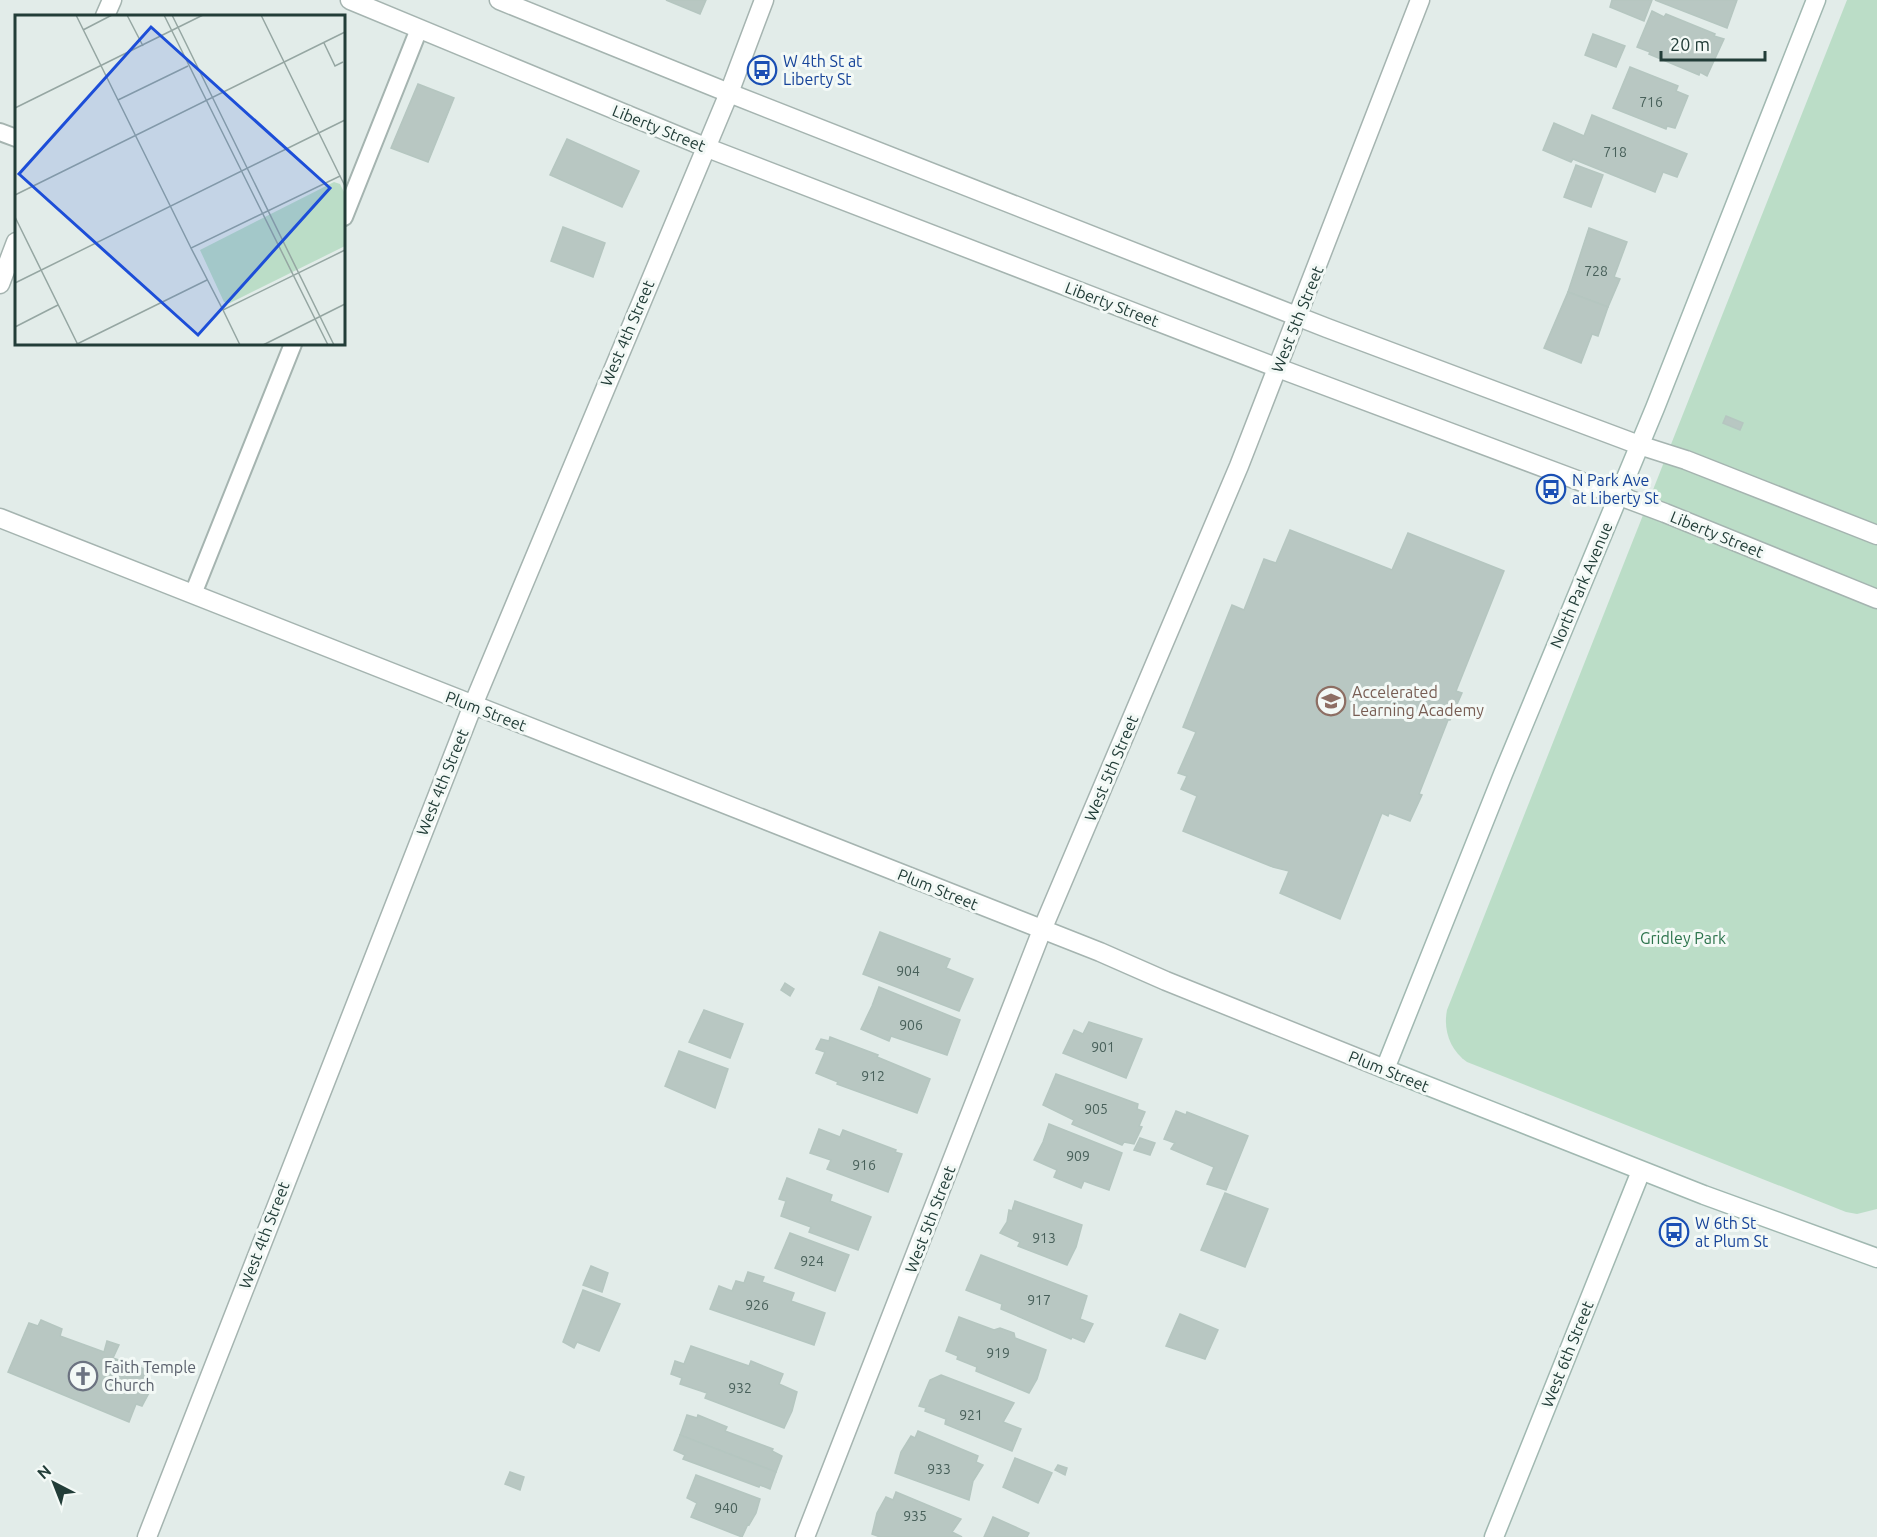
<svg xmlns="http://www.w3.org/2000/svg" width="1877" height="1537" font-family="Ubuntu,sans-serif">
<style>
.green{fill:#bbddc7}
.building{fill:#b8c7c2;stroke:#b5c6c0;stroke-width:1.5}
.lines{fill:none;stroke-linecap:round;stroke-linejoin:round}
.service-casing{stroke:#a5b4b0;stroke-width:20}
.minor-casing{stroke:#a5b4b0;stroke-width:21}
.tertiary-casing{stroke:#a5b4b0;stroke-width:21}
.secondary-casing{stroke:#a1b8b1;stroke-width:21}
.service{stroke:#fff;stroke-width:16}
.minor{stroke:#fff;stroke-width:18}
.tertiary{stroke:#fff;stroke-width:18}
.secondary{stroke:#fff;stroke-width:18}
.labels{text-anchor:middle;stroke-width:6;stroke-linejoin:round;paint-order:stroke}
.number-label{font-size:14px;fill:#48605a}
.transit-label{font-size:16px;fill:#164399;stroke:#f3f9f6;text-anchor:start}
.street-label{font-size:16px;fill:#223d38;stroke:#f3f9f6}
.education-label{font-size:16px;fill:#785e54;stroke:#f3f9f6;text-anchor:start}
.park-label{font-size:16px;fill:#2d744d;stroke:#f3f9f6}
.worship-label{font-size:16px;fill:#5b616d;stroke:#f3f9f6;text-anchor:start}
.inset-road{fill:none;stroke:#95a6a2;stroke-width:1.5}
.view{fill:#1d4ed8;fill-opacity:0.15;stroke:#1d4ed8;stroke-width:3}
.inset-edge{fill:none;stroke:#223d38;stroke-width:3}
</style>
<rect width="100%" height="100%" fill="#e2ece9"/>
<!-- green -->
<path class="green" d="M1847 0H1877V1209L1857 1214 1846 1212 1467 1062C1450 1050 1443 1030 1447 1010Z"/>
<!-- building -->
<g class="building">
<path d="M666 0H706L700 14Z"/>
<path d="M1612 0H1652L1644 21 1610 7Z"/>
<path d="M1655 0H1737L1727 28Z"/>
<path d="M1652 11 1664 17 1666 14 1715 34 1714 36 1724 39 1707 76 1700 72 1699 75 1649 54 1650 52 1637 47Z"/>
<path d="M1593 34 1625 46 1616 67 1585 55Z"/>
<path d="M1630 67 1678 86 1676 91 1688 96 1675 128 1667 126 1666 129 1613 108Z"/>
<path d="M418 84 454 98 428 162 391 148Z"/>
<path d="M1592 115 1687 154 1677 177 1663 172 1655 192 1573 159 1571 162 1543 150 1554 123 1584 136Z"/>
<path d="M567 139 639 171 622 207 550 175Z"/>
<path d="M1576 165 1603 175 1591 207 1564 197Z"/>
<path d="M563 227 605 243 593 277 551 261Z"/>
<path d="M1589 228 1627 242 1614 277 1620 279 1608 307 1568 292Z"/>
<path d="M1568 292 1608 307 1598 336 1592 334 1581 363 1544 348Z"/>
<path d="M1726 416 1743 423 1740 430 1723 423Z"/>
<path d="M1290 530 1392 570 1408 533 1504 571 1456 691 1462 693 1450 720H1448L1419 794 1422 795 1410 821 1389 813 1388 816 1382 813 1340 919 1280 893 1289 871 1273 867 1183 831 1197 796 1181 789 1187 776 1178 773 1196 732 1183 727 1232 605 1244 610 1264 559 1276 563Z"/>
<path d="M880 932 950 959 946 968 973 979 959 1011 863 974Z"/>
<path d="M785 983 794 989 790 996 781 990Z"/>
<path d="M879 987 960 1020 947 1055 891 1036 889 1041 861 1029 872 1006Z"/>
<path d="M704 1010 743 1024 730 1058 689 1042Z"/>
<path d="M1089 1022 1142 1039 1126 1078 1063 1053 1074 1030 1083 1034Z"/>
<path d="M830 1037 878 1055 877 1057 930 1079 917 1113 837 1084 838 1082 816 1073 825 1052 816 1049 821 1039 829 1041Z"/>
<path d="M679 1051 728 1069 715 1108 665 1086Z"/>
<path d="M1056 1074 1138 1104 1137 1109 1145 1112 1139 1126 1142 1127 1134 1144 1124 1142 1122 1145 1072 1124 1074 1120 1043 1105Z"/>
<path d="M1176 1111 1186 1115 1187 1112 1248 1136 1226 1190 1207 1184 1214 1167 1171 1149 1175 1143 1164 1139Z"/>
<path d="M1049 1124 1122 1153 1109 1190 1084 1181 1081 1188 1054 1177 1057 1170 1034 1160 1043 1142Z"/>
<path d="M819 1129 840 1137 843 1130 896 1150 895 1152 902 1154 888 1192 827 1169 831 1160 810 1153Z"/>
<path d="M1140 1138 1155 1143 1150 1155 1134 1150Z"/>
<path d="M787 1178 832 1195 830 1201 871 1217 858 1250 809 1232 811 1227 781 1216 786 1201 779 1199Z"/>
<path d="M1225 1193 1268 1209 1245 1267 1201 1250Z"/>
<path d="M1015 1201 1082 1225 1076 1247 1067 1265 1018 1246 1020 1242 1000 1233 1007 1222 1009 1210 1012 1211Z"/>
<path d="M790 1233 849 1255 835 1291 775 1268Z"/>
<path d="M981 1255 1087 1296 1080 1319 1093 1324 1084 1342 1072 1337 1071 1339 1001 1309 1002 1304 966 1290Z"/>
<path d="M591 1266 608 1273 602 1292 583 1285Z"/>
<path d="M748 1272 764 1277 762 1282 794 1293 791 1301 825 1313 814 1345 710 1309 719 1286 732 1291 736 1281 744 1283Z"/>
<path d="M583 1290 620 1304 599 1351 577 1342 574 1348 563 1342Z"/>
<path d="M1180 1314 1218 1330 1205 1359 1166 1346Z"/>
<path d="M959 1317 994 1330 1000 1328 1014 1333 1015 1338 1046 1350 1037 1379 1029 1393 976 1371 977 1367 957 1359 958 1356 946 1351Z"/>
<path d="M41 1320 62 1329 60 1336 104 1352 107 1341 119 1345 113 1358 150 1371 142 1388 150 1391 142 1406 136 1404 129 1422 8 1372 29 1323 38 1326Z"/>
<path d="M691 1346 749 1366 751 1361 783 1374 779 1384 797 1392 792 1411 784 1428 705 1398 707 1393 680 1384 682 1378 671 1374 675 1361 684 1364Z"/>
<path d="M941 1375 1014 1403 1003 1422 1021 1429 1012 1451 945 1424 946 1419 925 1411 926 1408 919 1406 930 1380Z"/>
<path d="M687 1415 697 1418 698 1415 727 1427 725 1431 773 1449 772 1451 782 1456 776 1472 680 1435Z"/>
<path d="M918 1431 978 1456 976 1462 983 1465 973 1481 969 1500 895 1473 901 1452 911 1436 915 1438Z"/>
<path d="M680 1435 776 1472 770 1489 760 1485 759 1487 683 1459 685 1455 674 1450Z"/>
<path d="M1015 1458 1052 1473 1038 1503 1003 1487Z"/>
<path d="M1058 1465 1067 1468 1065 1475 1055 1470Z"/>
<path d="M510 1472 524 1477 520 1490 505 1484Z"/>
<path d="M696 1475 760 1499 756 1513 749 1525 748 1524 742 1537 691 1517 697 1503 687 1498Z"/>
<path d="M896 1492 961 1519 952 1532 962 1537H880L872 1534 877 1513 886 1497 893 1500Z"/>
<path d="M993 1517 1029 1533 1027 1537H984Z"/>
</g>
<g class="lines">
<!-- service casing -->
<g class="service-casing">
<g id="service">
<path d="M0 132 16 138"/>
<path d="M344 217 419 29"/>
<path d="M193 594 293 344"/>
</g>
</g>
<!-- minor casing -->
<g class="minor-casing">
<g id="minor">
<path d="M105 16 112 0"/>
<path d="M0 284 16 242"/>
<path d="M0 518 1100 952 1166 981 1385 1069"/>
<path d="M147 1537 473 705 729 93 764 0"/>
<path d="M805 1537 1042 930 1239 466 1420 0"/>
</g>
</g>
<!-- tertiary casing -->
<g class="tertiary-casing">
<g id="tertiary">
<path d="M350 0 705 147 1278 368 1665 513 1877 599"/>
<path d="M499 0 729 93 1327 328 1639 445 1686 460 1877 535"/>
</g>
</g>
<!-- secondary casing -->
<g class="secondary-casing">
<g id="secondary">
<path d="M1816 0 1655 408 1503 774 1385 1069 1704 1195 1877 1258"/>
<path d="M1494 1537 1641 1171"/>
</g>
</g>
<!-- service -->
<use href="#service" class="service"/>
<!-- minor -->
<use href="#minor" class="minor"/>
<!-- tertiary -->
<use href="#tertiary" class="tertiary"/>
<!-- secondary -->
<use href="#secondary" class="secondary"/>
</g>
<!-- icons -->
<defs>
<g id="bus-ring" transform="scale(1.5)"><circle r="9.5" fill="#f3f9f6" stroke="#1a4fb4" stroke-width="1.5"/><path d="M-5-6H5V4H4V6H2V4H-2V6H-4V4H-5ZM-3.5-4V0h7V-4ZM-3.5 1.2v1.5H-2V1.2ZM2 1.2v1.5H3.5V1.2Z" fill="#1a4fb4"/></g>
<g id="school-ring" transform="scale(1.5)"><circle r="9.5" fill="#f3f9f6" stroke="#8d6e63" stroke-width="1.5"/><path d="M0-5L7-2L0 1L-7-2ZM-4 1L0 2.5L4 1V4Q0 6-4 4Z" fill="#8d6e63"/></g>
<g id="church-ring" transform="scale(1.5)"><circle r="9.5" fill="#f3f9f6" stroke="#6b7280" stroke-width="1.5"/><path d="M-1.2-6h2.4v3.5h3.3v2.4h-3.3V6h-2.4V-.1h-3.3v-2.4h3.3Z" fill="#6b7280"/></g>
</defs>
<g fill-rule="evenodd">
<use href="#bus-ring" x="762" y="70"/>
<use href="#bus-ring" x="1551" y="489"/>
<use href="#school-ring" x="1331" y="701"/>
<use href="#bus-ring" x="1674" y="1232"/>
<use href="#church-ring" x="83" y="1376"/>
</g>
<g class="labels">
<!-- number labels -->
<g class="number-label">
<text x="1651" y="107">716</text>
<text x="1615" y="157">718</text>
<text x="1596" y="276">728</text>
<text x="908" y="976">904</text>
<text x="911" y="1030">906</text>
<text x="1103" y="1052">901</text>
<text x="873" y="1081">912</text>
<text x="1096" y="1114">905</text>
<text x="1078" y="1161">909</text>
<text x="864" y="1170">916</text>
<text x="1044" y="1243">913</text>
<text x="812" y="1266">924</text>
<text x="1039" y="1305">917</text>
<text x="757" y="1310">926</text>
<text x="998" y="1358">919</text>
<text x="740" y="1393">932</text>
<text x="971" y="1420">921</text>
<text x="939" y="1474">933</text>
<text x="726" y="1513">940</text>
<text x="915" y="1521">935</text>
</g>
<!-- transit labels -->
<g class="transit-label">
<text x="783" y="67">W 4th St at<tspan x="783" dy="18">Liberty St</tspan></text>
<text x="1572" y="486">N Park Ave<tspan x="1572" dy="18">at Liberty St</tspan></text>
<text x="1695" y="1229">W 6th St<tspan x="1695" dy="18">at Plum St</tspan></text>
</g>
<!-- street labels -->
<g class="street-label">
<text transform="translate(659 128) rotate(22)" y="6">Liberty Street</text>
<text transform="translate(1112 304) rotate(21)" y="6">Liberty Street</text>
<text transform="translate(1297 319) rotate(-68)" y="6">West 5th Street</text>
<text transform="translate(627 333) rotate(-67)" y="6">West 4th Street</text>
<text transform="translate(1717 534) rotate(22)" y="6">Liberty Street</text>
<text transform="translate(1581 585) rotate(-67)" y="6">North Park Avenue</text>
<text transform="translate(486 711) rotate(21)" y="6">Plum Street</text>
<text transform="translate(1111 768) rotate(-67)" y="6">West 5th Street</text>
<text transform="translate(442 782) rotate(-68)" y="6">West 4th Street</text>
<text transform="translate(938 889) rotate(22)" y="6">Plum Street</text>
<text transform="translate(1389 1071) rotate(22)" y="6">Plum Street</text>
<text transform="translate(930 1219) rotate(-69)" y="6">West 5th Street</text>
<text transform="translate(264 1235) rotate(-69)" y="6">West 4th Street</text>
<text transform="translate(1567 1354) rotate(-68)" y="6">West 6th Street</text>
</g>
<!-- education labels -->
<g class="education-label">
<text x="1352" y="698">Accelerated<tspan x="1352" dy="18">Learning Academy</tspan></text>
</g>
<!-- park labels -->
<g class="park-label">
<text x="1683" y="944">Gridley Park</text>
</g>
<!-- worship labels -->
<g class="worship-label">
<text x="104" y="1373">Faith Temple<tspan x="104" dy="18">Church</tspan></text>
</g>
</g>
<!-- overview -->
<g transform="translate(15 15)">
<rect width="330" height="330" fill="#e2ece9"/>
<path d="M319 167 325 169 330 179V231L215 288 209 287 185 235Z" fill="#bbddc7"/>
<path class="inset-road" d="M61 0 176 233M112 0 128 31M149 0 313 330M157 0 319 330M246 0 325 161M68 15 97 0M309 28 320 51 328 47M103 85 173 51M0 93 188 0M330 171 325 161 176 233 208 295 330 235M0 180 330 17M0 202 63 330M0 268 330 105M208 295 225 330M0 312 43 290M60 330 192 265M248 330 330 289"/>
<path class="view" d="M136 12 315 173 183 320 4 159Z"/>
<rect width="330" height="330" class="inset-edge"/>
</g>
<!-- north arrow -->
<g transform="translate(54 1483) rotate(318)" stroke="#f3f9f6" stroke-width="4.5" paint-order="stroke">
<path d="M0-4.5L10 22L0 15L-10 22Z" fill="#223d38"/>
<text y="-9" font-size="16" font-weight="bold" text-anchor="middle" fill="#223d38">N</text>
</g>
<!-- scale -->
<path d="M1661 51v9h104v-9" fill="none" stroke="#223d38" stroke-width="3"/>
<text x="1670" y="51" font-size="18" fill="#223d38" stroke="#f3f9f6" stroke-width="4.5" paint-order="stroke">20 m</text>
</svg>
